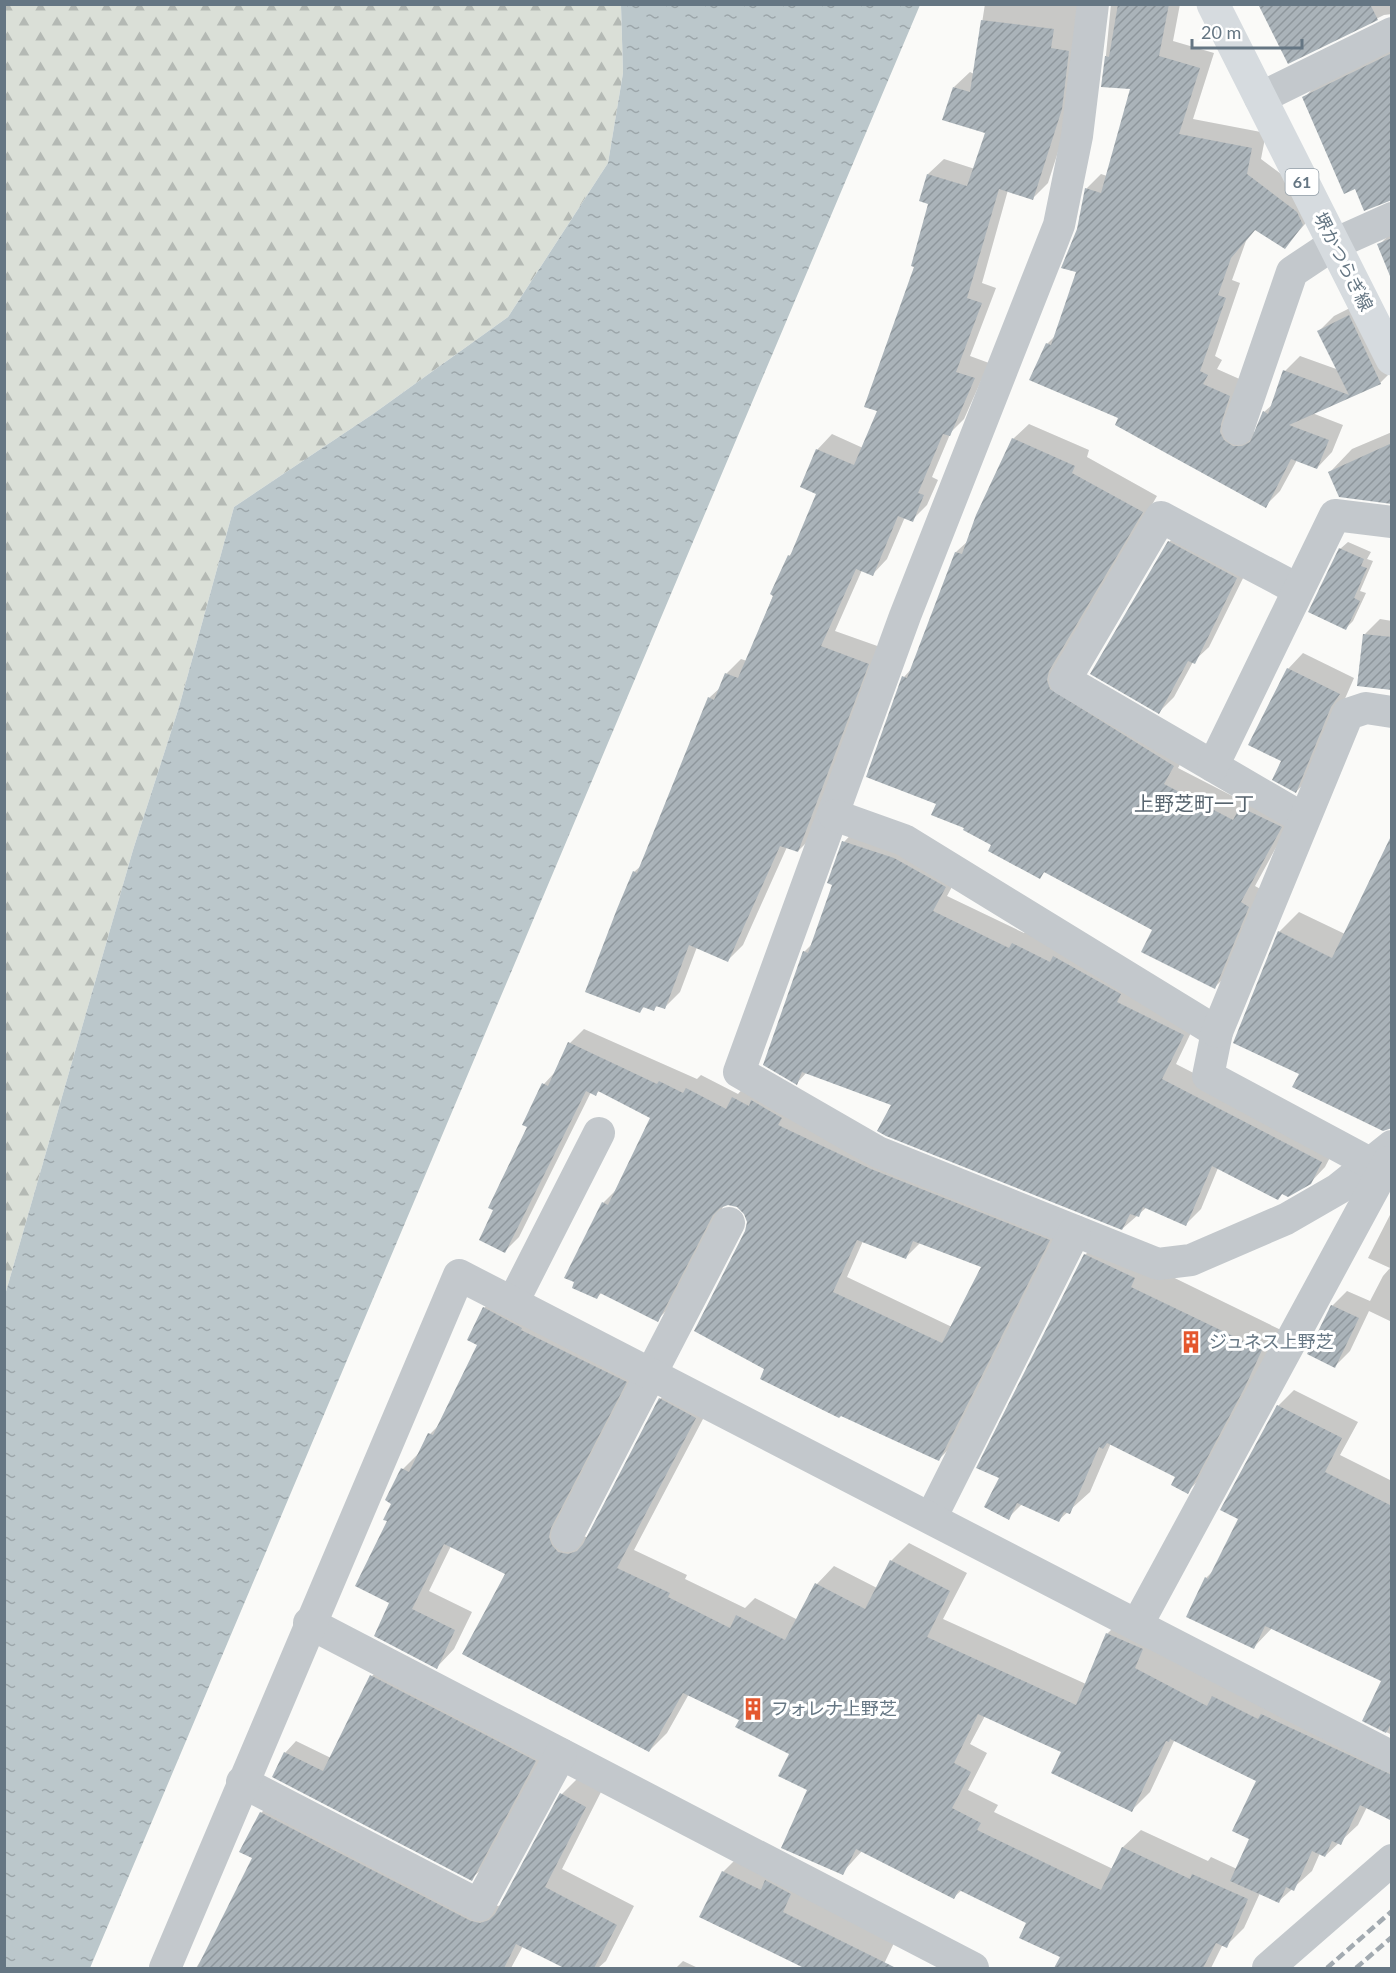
<svg xmlns="http://www.w3.org/2000/svg" width="1396" height="1973" font-family="Lato,'Noto Sans JP',sans-serif">
<style>
.forest{fill:url(#forest-firs)}
.water{fill:url(#water-ripples)}
.shadow{fill:#0003;fill-rule:evenodd}
.building{fill:url(#building-hatch);fill-rule:evenodd}
.lines{fill:none;stroke-linecap:round;stroke-linejoin:round}
.minor{stroke:#c3c8cc;stroke-width:32}
.primary{stroke:#d6dbdf;stroke-width:33}
.rail{stroke:#a2aab0;stroke-width:4.5;stroke-dasharray:9 4.5;stroke-linecap:butt}
.labels{text-anchor:middle;stroke-width:6;stroke-linejoin:round;paint-order:stroke}
.shield{fill:#fff;stroke:#939fa8;stroke-width:1.5}
.shield-label{font-size:16px;font-weight:bold;fill:#657683}
.street-label{font-size:18px;fill:#657683;stroke:#fff}
.poi-label{font-size:18px;fill:#657683;stroke:#fff;text-anchor:start}
.neighbourhood-label{font-size:20px;fill:#57646e;stroke:#fff}
</style>
<defs>
<pattern id="forest-firs" width="22" height="20" patternUnits="userSpaceOnUse" patternTransform="scale(1.5)"><rect width="22" height="20" fill="#dadfd7"/><path d="M5 1l3.5 6h-7zM16 11l3.5 6h-7z" fill="#b4b9b4"/></pattern>
<pattern id="water-ripples" width="26" height="14" patternUnits="userSpaceOnUse" patternTransform="scale(1.5)"><rect width="26" height="14" fill="#bbc7cb"/><path d="M2 4q2-2 4 0t4 0M15 11q2-2 4 0t4 0" fill="none" stroke="#9ca6aa"/></pattern>
<pattern id="building-hatch" width="6" height="6" patternUnits="userSpaceOnUse" patternTransform="scale(1.5)"><rect width="6" height="6" fill="#aab3b9"/><path d="M-1 1l2-2M0 6l6-6M5 7l2-2" fill="none" stroke="#8e969c"/></pattern>
</defs>
<rect width="100%" height="100%" fill="#fafaf8"/>
<!-- forest -->
<path class="forest" d="M5 5H621L623 73 608 163 508 317 373 414 234 507 179 707 133 850 5 1295Z"/>
<!-- water -->
<path class="water" d="M621 5H920L90 1968H5V1295L133 850 179 707 234 507 373 414 508 317 608 163 623 73Z"/>
<!-- shadow -->
<g class="shadow">
<path d="M985 4H1087L1077 93 1048 183 1033 198 1008 190 982 283 996 288 970 356 989 363 964 419 951 432 932 477 938 480 927 505 912 520 905 517 887 559 872 575 862 570 835 631 883 648 813 836 798 851 787 847 743 945 728 960 697 947 680 992 665 1007 658 1005 654 1009 645 1006 640 1011 634 872 643 864 709 698 721 687 726 674 741 659 747 661 789 556 794 551 818 493 817 450 832 434 863 448 879 410 930 203 928 174 944 159 975 169 987 132 954 87 970 72 974 74Z"/>
<path d="M1111 4H1180L1173 41 1214 53 1193 119 1266 133 1261 159 1312 197 1318 209 1285 247 1256 229 1246 241 1232 280 1240 283 1215 356 1222 360 1217 369 1244 381 1248 432H1256L1264 412 1273 404 1285 371 1300 356 1339 370 1319 331 1334 316 1364 301 1392 371 1380 383 1312 413 1343 425 1332 452 1317 468 1297 460 1280 491 1265 506 1121 418 1047 344 1056 335 1078 271V229L1086 189 1101 174 1107 176 1132 87 1103 85Z"/>
<path d="M1259 4H1392V14L1384 15 1289 62Z"/>
<path d="M1392 47V199L1356 187 1304 98 1319 82Z"/>
<path d="M1392 232V268L1379 245Z"/>
<path d="M1029 424 1089 450 1087 457 1157 496 1065 654 1062 664 1188 750 1178 768 1246 803 1257 792 1296 811 1255 886 1264 891 1231 971 1215 987 1154 930 1046 871 1039 877 966 827 938 803 867 776 904 677 913 667 956 552 968 541 1013 439Z"/>
<path d="M1392 432V502L1330 472 1352 449Z"/>
<path d="M1184 527 1251 562 1209 647 1193 662 1174 697 1159 712 1169 542Z"/>
<path d="M1348 542 1371 552 1367 559 1373 561 1360 591 1366 593 1353 621 1346 628 1340 549Z"/>
<path d="M1380 619 1392 621V688L1365 634Z"/>
<path d="M1303 653 1354 678 1311 776 1296 792 1283 760 1288 669Z"/>
<path d="M859 826 960 872 947 896 1024 933 1028 929 1197 1020 1176 1064 1336 1146 1325 1167 1310 1183 1283 1193 1278 1198 1218 1168 1201 1209 1186 1224 1147 1207 1122 1229 893 1105 807 1072 797 1083 804 952 813 943 833 884 844 842Z"/>
<path d="M1392 838V1128L1384 1129 1301 1073 1279 932 1299 912 1345 934Z"/>
<path d="M584 1029 697 1079 701 1075 738 1094 747 1084 1063 1226 953 1445 939 1459 766 1369 747 1231 748 1222 746 1213 737 1205H724L672 1305 657 1320 602 1292 597 1298 603 1203 617 1189 652 1117 600 1090 596 1094 591 1092 519 1237 505 1251 529 1126 544 1084 556 1071 570 1043ZM863 1241 906 1257 920 1243 983 1267 952 1327 847 1277Z"/>
<path d="M1392 1211V1322L1369 1311 1350 1351 1335 1366 1332 1306 1347 1291 1370 1301 1383 1276 1390 1268 1368 1258Z"/>
<path d="M1105 1234 1150 1266 1281 1330 1208 1471 1187 1492 1177 1477 1111 1443 1090 1492 1059 1520 1022 1504 1008 1518 1001 1478 1085 1255Z"/>
<path d="M502 1290 643 1364 577 1535 587 1537 660 1399 678 1381 713 1400 634 1550 687 1575 685 1579 745 1608 755 1598 798 1620 817 1584 834 1566 877 1588 891 1561 909 1543 967 1573 943 1619 1086 1684 1107 1634 1125 1616 1392 1750V1819L1367 1807 1358 1825 1325 1856 1320 1853 1312 1871 1279 1901 1260 1893 1244 1928 1226 1946 1223 1944 1211 1968H1056L1062 1956 1028 1922 962 1890 954 1897 862 1851 842 1873 809 1790 791 1753 741 1720 689 1694 667 1733 649 1751 507 1574 451 1546 429 1591 472 1612 454 1649 437 1667 391 1602 389 1521 403 1469 421 1451 430 1434 441 1423 479 1344 484 1308ZM985 1716 1063 1751 1132 1810 1150 1792 1175 1739 1258 1780 1250 1838 1237 1869 1211 1857 1208 1861 1141 1830 1123 1847 1113 1869 994 1812 998 1805 968 1790 987 1753 970 1744Z"/>
<path d="M1294 1390 1358 1422 1340 1455 1392 1481V1735L1363 1720 1383 1680 1272 1628 1254 1647 1206 1578 1215 1569 1240 1518 1278 1406Z"/>
<path d="M383 1665 547 1750 483 1868 471 1879 285 1753 296 1741 331 1758 372 1676Z"/>
<path d="M580 1776 603 1788 562 1869 634 1906 606 1961 598 1968H567L523 1946 511 1968H196L211 1944 254 1858 241 1851 261 1813 279 1795 498 1906 501 1905 562 1794Z"/>
<path d="M741 1854 895 1941 882 1968H806L723 1872Z"/>
<path d="M683 1961 698 1968H676Z"/>
</g>
<!-- building -->
<g class="building">
<path d="M1118 4H1169L1159 56 1200 68 1179 134 1252 148 1247 174 1297 212 1303 225 1285 249 1255 230 1231 258 1218 295 1226 298 1200 371 1208 375 1203 384 1230 396 1221 424 1220 432 1224 440 1233 446H1242L1250 442 1263 411 1268 414 1283 370 1349 395 1317 331 1349 315 1381 384 1289 425 1329 440 1317 469 1291 459 1266 508 1115 425 1118 418 1029 380 1046 343 1051 345 1076 272 1061 268 1077 229 1085 188 1101 193 1130 89 1101 87 1105 56 1109 57Z"/>
<path d="M1258 4H1370L1378 20 1288 64Z"/>
<path d="M981 20 1054 29 1051 48 1069 51 1062 109 1033 200 999 189 967 298 982 303 956 372 975 378 950 436 943 434 918 493 924 495 913 522 898 516 873 576 856 569 821 646 869 664 798 852 780 846 728 962 689 945 665 1009 656 1006 654 1011 643 1007 640 1013 585 992 617 909 633 871 637 873 708 697 714 700 725 673 738 678 773 596 770 594 788 555 790 556 816 494 800 487 816 449 854 465 877 411 864 407 914 267 911 266 928 204 919 201 927 174 967 186 985 133 942 120 953 87 970 92Z"/>
<path d="M1392 53V200L1364 211 1355 189 1344 194 1302 97Z"/>
<path d="M1392 238V276H1390L1377 244Z"/>
<path d="M1012 438 1075 466 1072 473 1143 512 1049 671 1047 680 1050 689 1174 766 1164 784 1233 820 1240 807 1282 827 1241 902 1249 907 1215 989 1141 952 1152 930 1044 872 1040 879 988 851 991 845 963 830 964 828 931 815 936 804 866 777 902 676 907 678 955 552 962 554 976 515Z"/>
<path d="M1392 443V504L1339 497 1328 472Z"/>
<path d="M1168 541 1237 578 1195 664 1188 661 1159 714 1090 674Z"/>
<path d="M1339 548 1364 559 1361 566 1367 568 1354 598 1360 601 1346 630 1308 612Z"/>
<path d="M1363 634 1392 637V690L1357 686Z"/>
<path d="M1287 668 1340 694 1331 707 1296 793 1272 780 1281 761 1248 745Z"/>
<path d="M1392 834V1128L1383 1131 1292 1087 1299 1074 1233 1043 1278 931 1332 958Z"/>
<path d="M842 841 894 858 946 887 933 911 1009 948 1012 943 1050 962 1053 956 1121 994 1117 1002 1184 1035 1162 1079 1322 1162 1311 1184 1288 1197 1282 1194 1278 1200 1212 1166 1186 1226 1143 1207 1139 1217 1130 1214 1122 1230 886 1136 877 1131 891 1105 802 1072 797 1085 763 1065 803 951 808 953 832 885 827 883Z"/>
<path d="M568 1042 657 1084 659 1081 683 1093 686 1088 726 1109 732 1097 749 1106 751 1100 782 1118 778 1125 871 1169 1050 1240 939 1461 841 1416 839 1418 760 1379 764 1369 694 1331 745 1231 747 1222 744 1214 737 1207 728 1205 720 1208 713 1215 658 1322 600 1293 597 1299 572 1288 574 1282 564 1278 602 1202 608 1205 650 1118 598 1091 596 1096 586 1091 505 1253 479 1240 493 1210 488 1208 527 1127 522 1125 542 1083 548 1086ZM857 1240 906 1259 913 1241 981 1267 942 1343 833 1292Z"/>
<path d="M1084 1254 1135 1278 1131 1287 1262 1350 1244 1389 1188 1494 1171 1485 1175 1477 1107 1443 1103 1449 1099 1447 1070 1514 1064 1512 1059 1522 1017 1503 1009 1520 984 1507 999 1478 976 1468Z"/>
<path d="M1331 1305 1359 1318 1335 1368 1307 1354Z"/>
<path d="M483 1307 522 1328 521 1330 627 1382 551 1528 549 1537 552 1545 558 1552 568 1554 577 1551 583 1544 659 1398 696 1418 617 1568 670 1593 668 1597 730 1628 736 1615 785 1640 815 1583 865 1609 890 1560 950 1591 927 1637 1076 1705 1106 1633 1143 1649 1135 1668 1207 1706 1212 1696 1258 1719 1261 1714 1392 1775V1821L1360 1805 1341 1845 1332 1841 1325 1857 1312 1851 1294 1891 1286 1887 1279 1903 1230 1881 1249 1839 1232 1831 1256 1781 1170 1739 1169 1742 1166 1741 1132 1812 1051 1773 1061 1752 978 1714 954 1763 971 1772 952 1808 981 1823 977 1830 1101 1890 1122 1847 1190 1879 1192 1874 1248 1899 1227 1948 1216 1943 1203 1968H1054L1060 1957 1019 1938 1026 1923 959 1890 954 1899 856 1849 843 1875 781 1848 807 1790 778 1776 789 1754 735 1727 739 1720 683 1693 649 1752 462 1654 505 1574 444 1544 412 1609 455 1630 437 1669 374 1636 389 1603 355 1586 387 1521 383 1520 391 1504 385 1500 401 1468 409 1472 428 1433 433 1435 477 1345 467 1340Z"/>
<path d="M1277 1405 1342 1438 1325 1472 1392 1506V1722L1386 1733 1362 1721 1381 1681 1265 1626 1254 1649 1186 1617 1205 1577 1208 1579 1238 1519 1220 1510Z"/>
<path d="M370 1675 536 1761 472 1881 272 1777 284 1752 323 1771Z"/>
<path d="M560 1793 586 1807 545 1887 617 1925 594 1968H564L516 1944 504 1968H197L252 1858 239 1852 260 1812 471 1921 480 1923 489 1920 495 1914Z"/>
<path d="M722 1871 761 1890 765 1880 791 1894 783 1912 896 1968H804L699 1917Z"/>
</g>
<g class="lines">
<!-- minor -->
<g class="minor">
<path d="M1093 4 1077 136 1059 225 905 616 739 1072 878 1152 1158 1264 1191 1260 1286 1219 1338 1189 1392 1146"/>
<path d="M1260 98 1392 33"/>
<path d="M1238 429 1292 272 1334 244 1392 218"/>
<path d="M1297 589 1161 517 1065 680 1304 819"/>
<path d="M1213 766 1335 515 1392 522"/>
<path d="M834 815 904 840 1217 1032 1208 1076 1370 1163"/>
<path d="M1217 1032 1348 714 1366 708 1392 712"/>
<path d="M513 1302 599 1133"/>
<path d="M931 1518 1075 1231"/>
<path d="M567 1536 729 1223"/>
<path d="M309 1623 973 1968"/>
<path d="M1137 1625 1388 1162"/>
<path d="M242 1782 479 1905 561 1754"/>
<path d="M165 1968 459 1275 1392 1757"/>
<path d="M1268 1968 1392 1860"/>
</g>
<!-- primary -->
<path class="primary" d="M1213 4 1392 359"/>
<!-- rail -->
<g class="rail">
<path d="M1327 1968 1392 1911"/>
<path d="M1356 1968 1392 1937"/>
</g>
</g>
<!-- icons -->
<defs>
<g id="building-bare" transform="scale(1.8)"><path d="M-4-6H4V6H1V3H-1V6H-4ZM-2.5-4.3h1.7v1.8h-1.7ZM.8-4.3h1.7v1.8H.8ZM-2.5-1h1.7V.8h-1.7ZM.8-1h1.7V.8H.8Z" fill="#e4572e" stroke="#fff" stroke-width="2.5" paint-order="stroke"/></g>
</defs>
<g fill-rule="evenodd">
<use href="#building-bare" x="1191" y="1342"/>
<use href="#building-bare" x="753" y="1709"/>
</g>
<g class="labels">
<!-- shield labels -->
<rect class="shield" x="1285.5" y="169" width="33" height="26" rx="4.5"/>
<g class="shield-label">
<text x="1302" y="188">61</text>
</g>
<!-- street labels -->
<g class="street-label">
<text transform="translate(1343 262) rotate(63)" y="6">堺かつらぎ線</text>
</g>
<!-- poi labels -->
<g class="poi-label">
<text x="1209" y="1348">ジュネス上野芝</text>
<text x="771" y="1715">フォレナ上野芝</text>
</g>
<!-- neighbourhood labels -->
<g class="neighbourhood-label">
<text x="1194" y="811">上野芝町一丁</text>
</g>
</g>
<!-- border -->
<rect width="1396" height="1973" fill="none" stroke="#657683" stroke-width="12"/>
<!-- scale -->
<path d="M1192 39v9h110v-9" fill="none" stroke="#657683" stroke-width="3"/>
<text x="1201" y="39" font-size="18" fill="#657683" stroke="#ffffff" stroke-width="4.5" paint-order="stroke">20 m</text>
</svg>
